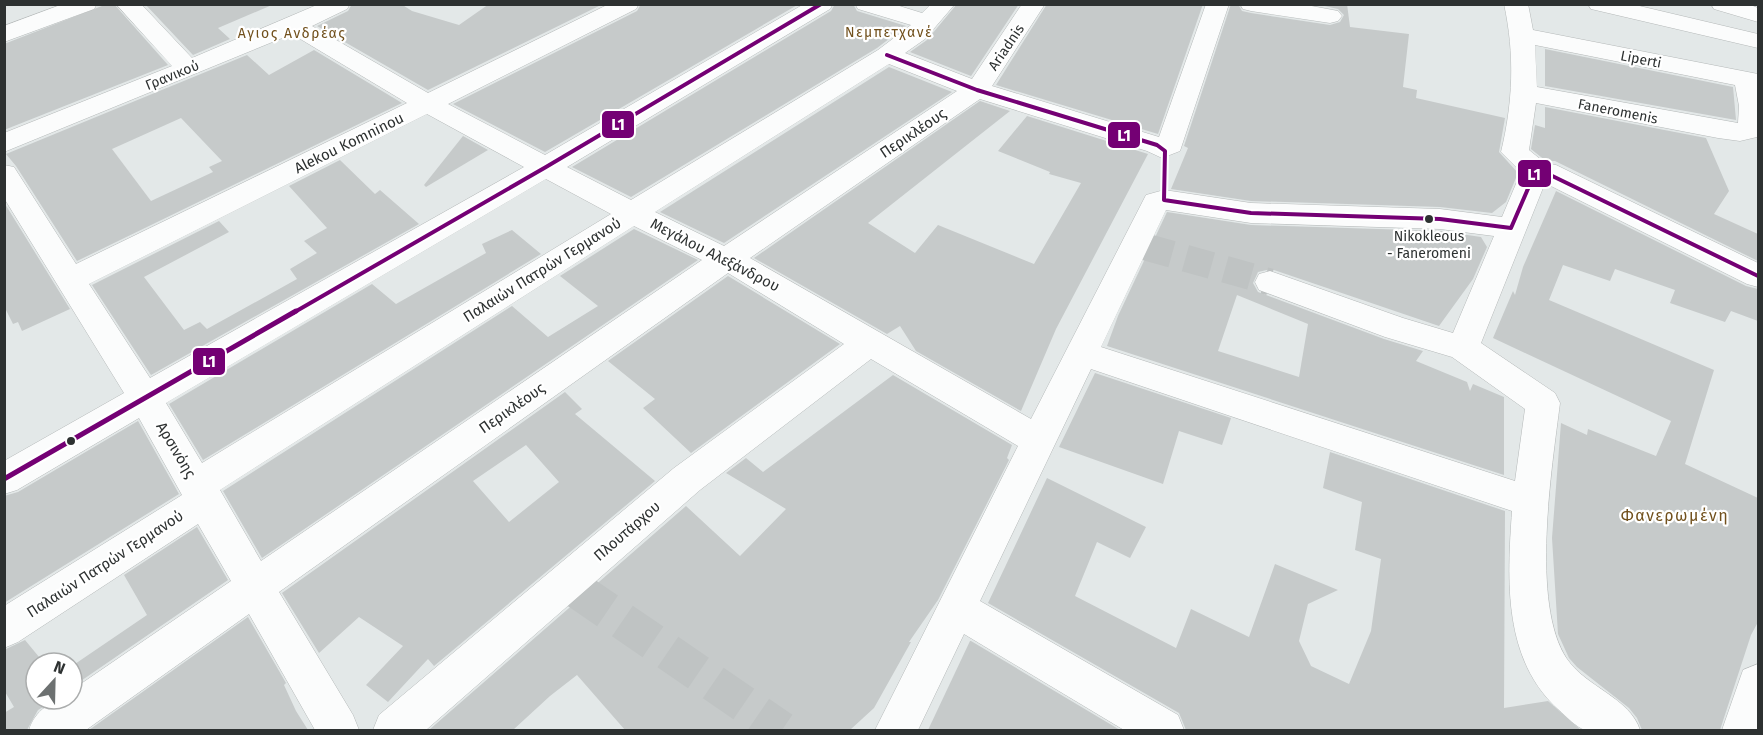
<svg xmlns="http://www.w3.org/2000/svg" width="1763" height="735" font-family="'Fira Sans',sans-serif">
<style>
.building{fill:#c6caca;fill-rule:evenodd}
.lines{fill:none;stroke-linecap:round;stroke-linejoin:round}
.minor-tunnel-far1{stroke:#bfc3c3;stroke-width:27;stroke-dasharray:27 14;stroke-linecap:butt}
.minor-tunnel{stroke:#bfc3c3;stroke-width:37;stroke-dasharray:37 18;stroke-linecap:butt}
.minor-casing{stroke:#b5b9b9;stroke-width:1}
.minor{fill:#fbfcfc;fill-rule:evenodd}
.bus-1-far1-casing{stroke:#fff;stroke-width:8}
.bus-1-casing{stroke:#fff;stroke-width:10}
.bus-1-far1{stroke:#740074;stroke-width:4}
.bus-1{stroke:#740074;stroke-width:5}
.bus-dot{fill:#2d3131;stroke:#fff;stroke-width:2}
.labels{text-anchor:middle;stroke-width:4.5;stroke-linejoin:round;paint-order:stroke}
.far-neighbourhood-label{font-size:14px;letter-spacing:1.5px;fill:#71501c;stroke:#fff}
.far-street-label{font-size:14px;fill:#2d3131;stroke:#fff}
.bus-label{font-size:14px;fill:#2d3131;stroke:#fff}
.street-label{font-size:15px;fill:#2d3131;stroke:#fff}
.neighbourhood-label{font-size:16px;letter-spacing:1.5px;fill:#71501c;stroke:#fff}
.line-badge{stroke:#fff;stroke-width:2}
.badge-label{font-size:16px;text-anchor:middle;font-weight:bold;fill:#fff}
</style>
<rect width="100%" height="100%" fill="#e3e8e8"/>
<!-- building -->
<g class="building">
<path d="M107 4H114L168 65 4 130V44Z"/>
<path d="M145 4H272V5L218 28 230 39 193 55Z"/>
<path d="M352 4H401L412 11 459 25 489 4H603L428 90 317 26 348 11Z"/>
<path d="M641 4H799L545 152 453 104 637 11Z"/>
<path d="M835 4H853L857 11 906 26 877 48 631 197 572 167 831 11Z"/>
<path d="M957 4H1019L971 76 910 52 927 40Z"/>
<path d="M1047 4H1203L1158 134 996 85Z"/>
<path d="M1231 4H1238L1242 11 1251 13 1330 25 1340 22 1344 15 1338 9 1316 4H1347L1350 27 1409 34 1403 87 1417 90 1416 98 1505 118 1499 152 1518 173 1506 202 1492 213 1440 207 1251 201 1171 189 1188 148 1184 146Z"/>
<path d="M1545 49 1733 87 1736 120 1545 86Z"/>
<path d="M314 50 402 103 77 261 16 166 6 154 247 55 269 75ZM181 118 222 161 209 167 213 172 151 201 112 149Z"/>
<path d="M889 67 952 92 724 243 660 212Z"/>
<path d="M980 101 1010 111 868 223 915 253 938 225 1034 264 1081 183 1049 174 1050 172 998 151 1027 116 1148 154 1056 329 1021 411 916 351 900 326 887 334 754 258Z"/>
<path d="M1545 107 1706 138 1729 191 1714 214 1758 234V261L1555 161H1546L1531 149 1535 125 1545 128Z"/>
<path d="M463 136 488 150 426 187 424 185Z"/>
<path d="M340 160 375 194 380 190 419 224 151 375 92 285 219 221 229 232 144 277 184 330 200 322 207 329 297 279 290 269 317 253 304 241 327 228 289 186Z"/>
<path d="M1556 191 1746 286 1758 289V321L1731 311 1725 322 1670 303 1675 290 1615 269 1610 281 1563 265 1549 300 1714 370 1685 464 1758 498V622L1751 635 1720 730H1642L1637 718 1629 708 1577 667 1569 658 1558 634 1552 538 1561 423 1587 435 1588 429 1656 456 1671 421 1493 338 1513 291 1515 295 1523 267Z"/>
<path d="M5 204 70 309 22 331 18 322 13 324 4 306Z"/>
<path d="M1167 212 1251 225 1440 231 1481 237 1487 247 1473 279 1439 326 1271 269 1258 272 1253 283 1258 292 1384 339 1423 351 1416 361 1467 382 1470 391 1473 384 1504 397V475L1107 346 1118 316ZM1237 295 1308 324 1299 377 1218 351Z"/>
<path d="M634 229 698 260 262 558 223 491 512 306 548 337 598 306 560 276Z"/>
<path d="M512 230 541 254 203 460 169 404 372 284 396 304 486 253 482 244Z"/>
<path d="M728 276 840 344 691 453 643 408 655 399 608 361Z"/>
<path d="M1095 373 1231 418 1222 445 1179 431 1163 484 1059 447Z"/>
<path d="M893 375 1012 445 1007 458 1009 460 938 600 909 642H911L874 708 850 730H625L577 675 550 696 513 730H429L686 506 740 556 786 509 726 473 746 458 763 472Z"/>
<path d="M565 392 582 409 575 414 655 481 434 666 428 659 388 702 366 685 403 646 359 617 319 653 282 593ZM526 445 559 482 509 522 473 481Z"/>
<path d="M138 421 179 494 4 603V496L18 492Z"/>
<path d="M1330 452 1505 511 1504 708 1548 701 1581 730H1186L1179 713 988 603 1047 478 1146 527 1130 558 1097 542 1075 596 1176 648 1191 609 1249 637 1275 564 1338 590 1308 604 1299 641 1311 666 1349 684 1371 631 1381 559 1355 550 1362 502 1323 488Z"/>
<path d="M197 527 228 580 72 687V666L147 615 124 575Z"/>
<path d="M248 617 286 683 284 685 296 711 308 730H89Z"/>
<path d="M25 640 44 663H36V699H57L38 710 27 730H4V713L14 707 4 690V650Z"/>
<path d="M970 641H971L1120 730H928Z"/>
</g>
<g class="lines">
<!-- minor-tunnel-far1 -->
<path class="minor-tunnel-far1" d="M1146 247 1270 282"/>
<!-- minor-tunnel -->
<path class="minor-tunnel" d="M577 590 782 730"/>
<!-- minor casing -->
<g class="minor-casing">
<g id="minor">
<path d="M63 4H97L94 9 4 42V26Z"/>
<path d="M116 4H141L192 58 319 4H350L347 9 312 26 428 93 609 4H639L636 9 448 104 545 155 804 4H833L830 9 567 167 631 200 878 50 911 25 858 9 855 4H893L922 13 931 4H955L925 39 905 53 972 79 1022 4H1045L992 86 1159 137 1206 4H1229L1180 151 1162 158 1147 151 980 99 750 258 1031 419 1146 195 1164 190 1251 203 1440 209 1502 217 1521 172 1501 152C1513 102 1515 55 1504 4H1528L1533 30 1758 74 1757 137 1740 141 1718 138 1536 103 1529 150 1545 163 1556 165 1758 263V287L1747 284 1545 183 1481 343 1555 393 1560 403C1552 467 1530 604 1567 659 1586 687 1630 698 1640 730 1628 730 1594 734 1585 730 1576 727 1566 716 1559 710 1503 660 1507 581 1512 511L1091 369 980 601 1178 715 1184 730H1124L964 634 918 730H875L1018 446 871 359 700 490 426 730H373L379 715 674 468 844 344 728 273 279 592 353 715 359 730H315L249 614 86 730H29C35 711 51 699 72 699V690L231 581 198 524 18 642 4 648V606L182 495 139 418 17 490 4 494V461L124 393 4 198V165L14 167 76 264 407 103 292 34 4 152V133L172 66ZM1535 45 1735 85 1739 106 1738 123 1537 87ZM889 64 957 91 724 246 655 212ZM427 114 524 167 150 378 89 284ZM546 179 611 214 202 463 166 403ZM1166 210 1251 223 1440 229 1494 236 1453 333 1403 318 1270 271 1259 274 1255 282 1259 290 1385 337 1452 357 1525 409 1515 481 1101 347ZM634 226 702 260 261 561 220 490Z"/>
<path d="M1240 4H1301L1338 11 1342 16 1338 21 1330 23 1251 11 1243 9Z"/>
<path d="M1588 4H1631L1758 34V48L1591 9Z"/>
<path d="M1711 4H1748L1758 8V22L1714 9Z"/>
<path d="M1758 664V730H1722L1743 670Z"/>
</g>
</g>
<!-- minor -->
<use href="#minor" class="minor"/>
<!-- bus-1-far1 casing -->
<g class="bus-1-far1-casing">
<g id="bus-1-far1">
<path d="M887 55 977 90 1157 145 1165 151 1164 200 1251 213 1440 219 1511 228 1536 170H1540L1758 276"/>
<path d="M293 313 546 167 821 4"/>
</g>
</g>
<!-- bus-1 casing -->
<g class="bus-1-casing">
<path id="bus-1" d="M4 479 296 311"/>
</g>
<!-- bus-1-far1 -->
<use href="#bus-1-far1" class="bus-1-far1"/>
<!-- bus-1 -->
<use href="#bus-1" class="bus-1"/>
</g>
<!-- markers -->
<g class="bus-dot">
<circle cx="1429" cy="219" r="5"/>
<circle cx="71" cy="441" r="5"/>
</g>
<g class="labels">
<!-- far-neighbourhood labels -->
<g class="far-neighbourhood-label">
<text x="889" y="37">Νεμπετχανέ</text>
<text x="292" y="38">Αγιος Ανδρέας</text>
</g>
<!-- far-street labels -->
<g class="far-street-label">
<text transform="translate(1006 47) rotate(-56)" y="5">Ariadnis</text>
<text transform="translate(1641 59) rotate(11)" y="5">Liperti</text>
<text transform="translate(172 75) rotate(-22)" y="5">Γρανικού</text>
<text transform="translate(1618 111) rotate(11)" y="5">Faneromenis</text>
</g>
<!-- bus labels -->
<g class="bus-label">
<text x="1429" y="241">Nikokleous<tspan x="1429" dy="17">- Faneromeni</tspan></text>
</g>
<!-- street labels -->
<g class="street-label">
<text transform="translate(913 133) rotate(-34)" y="5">Περικλέους</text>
<text transform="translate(349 143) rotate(-26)" y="5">Alekou Komninou</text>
<text transform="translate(715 255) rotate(27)" y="5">Μεγάλου Αλεξάνδρου</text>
<text transform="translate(542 270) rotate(-32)" y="5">Παλαιών Πατρών Γερμανού</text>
<text transform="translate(512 408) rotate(-35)" y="5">Περικλέους</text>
<text transform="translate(176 450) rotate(59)" y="5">Αρσινόης</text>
<text transform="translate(627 531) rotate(-41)" y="5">Πλουτάρχου</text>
<text transform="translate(105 564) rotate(-33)" y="5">Παλαιών Πατρών Γερμανού</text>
</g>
<!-- neighbourhood labels -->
<g class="neighbourhood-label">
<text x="1675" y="521">Φανερωμένη</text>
</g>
</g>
<g class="line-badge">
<rect x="601" y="110" width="34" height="29" rx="6" fill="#740074"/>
<rect x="1107" y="121" width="34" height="28" rx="6" fill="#740074"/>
<rect x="1517" y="159" width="35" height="29" rx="6" fill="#740074"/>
<rect x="192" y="347" width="34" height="29" rx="6" fill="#740074"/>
</g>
<g class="badge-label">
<text x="618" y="130">L1</text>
<text x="1124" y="141">L1</text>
<text x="1534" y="180">L1</text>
<text x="209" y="367">L1</text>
</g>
<!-- border -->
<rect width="1763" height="735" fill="none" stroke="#2d3131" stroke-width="12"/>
<!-- north arrow -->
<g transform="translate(54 681) rotate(22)"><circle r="28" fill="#ffffff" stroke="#abadad" stroke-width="1.5"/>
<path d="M0-4.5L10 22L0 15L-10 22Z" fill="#6d7171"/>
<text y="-9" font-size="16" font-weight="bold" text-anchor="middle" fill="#2d3131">N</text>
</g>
</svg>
